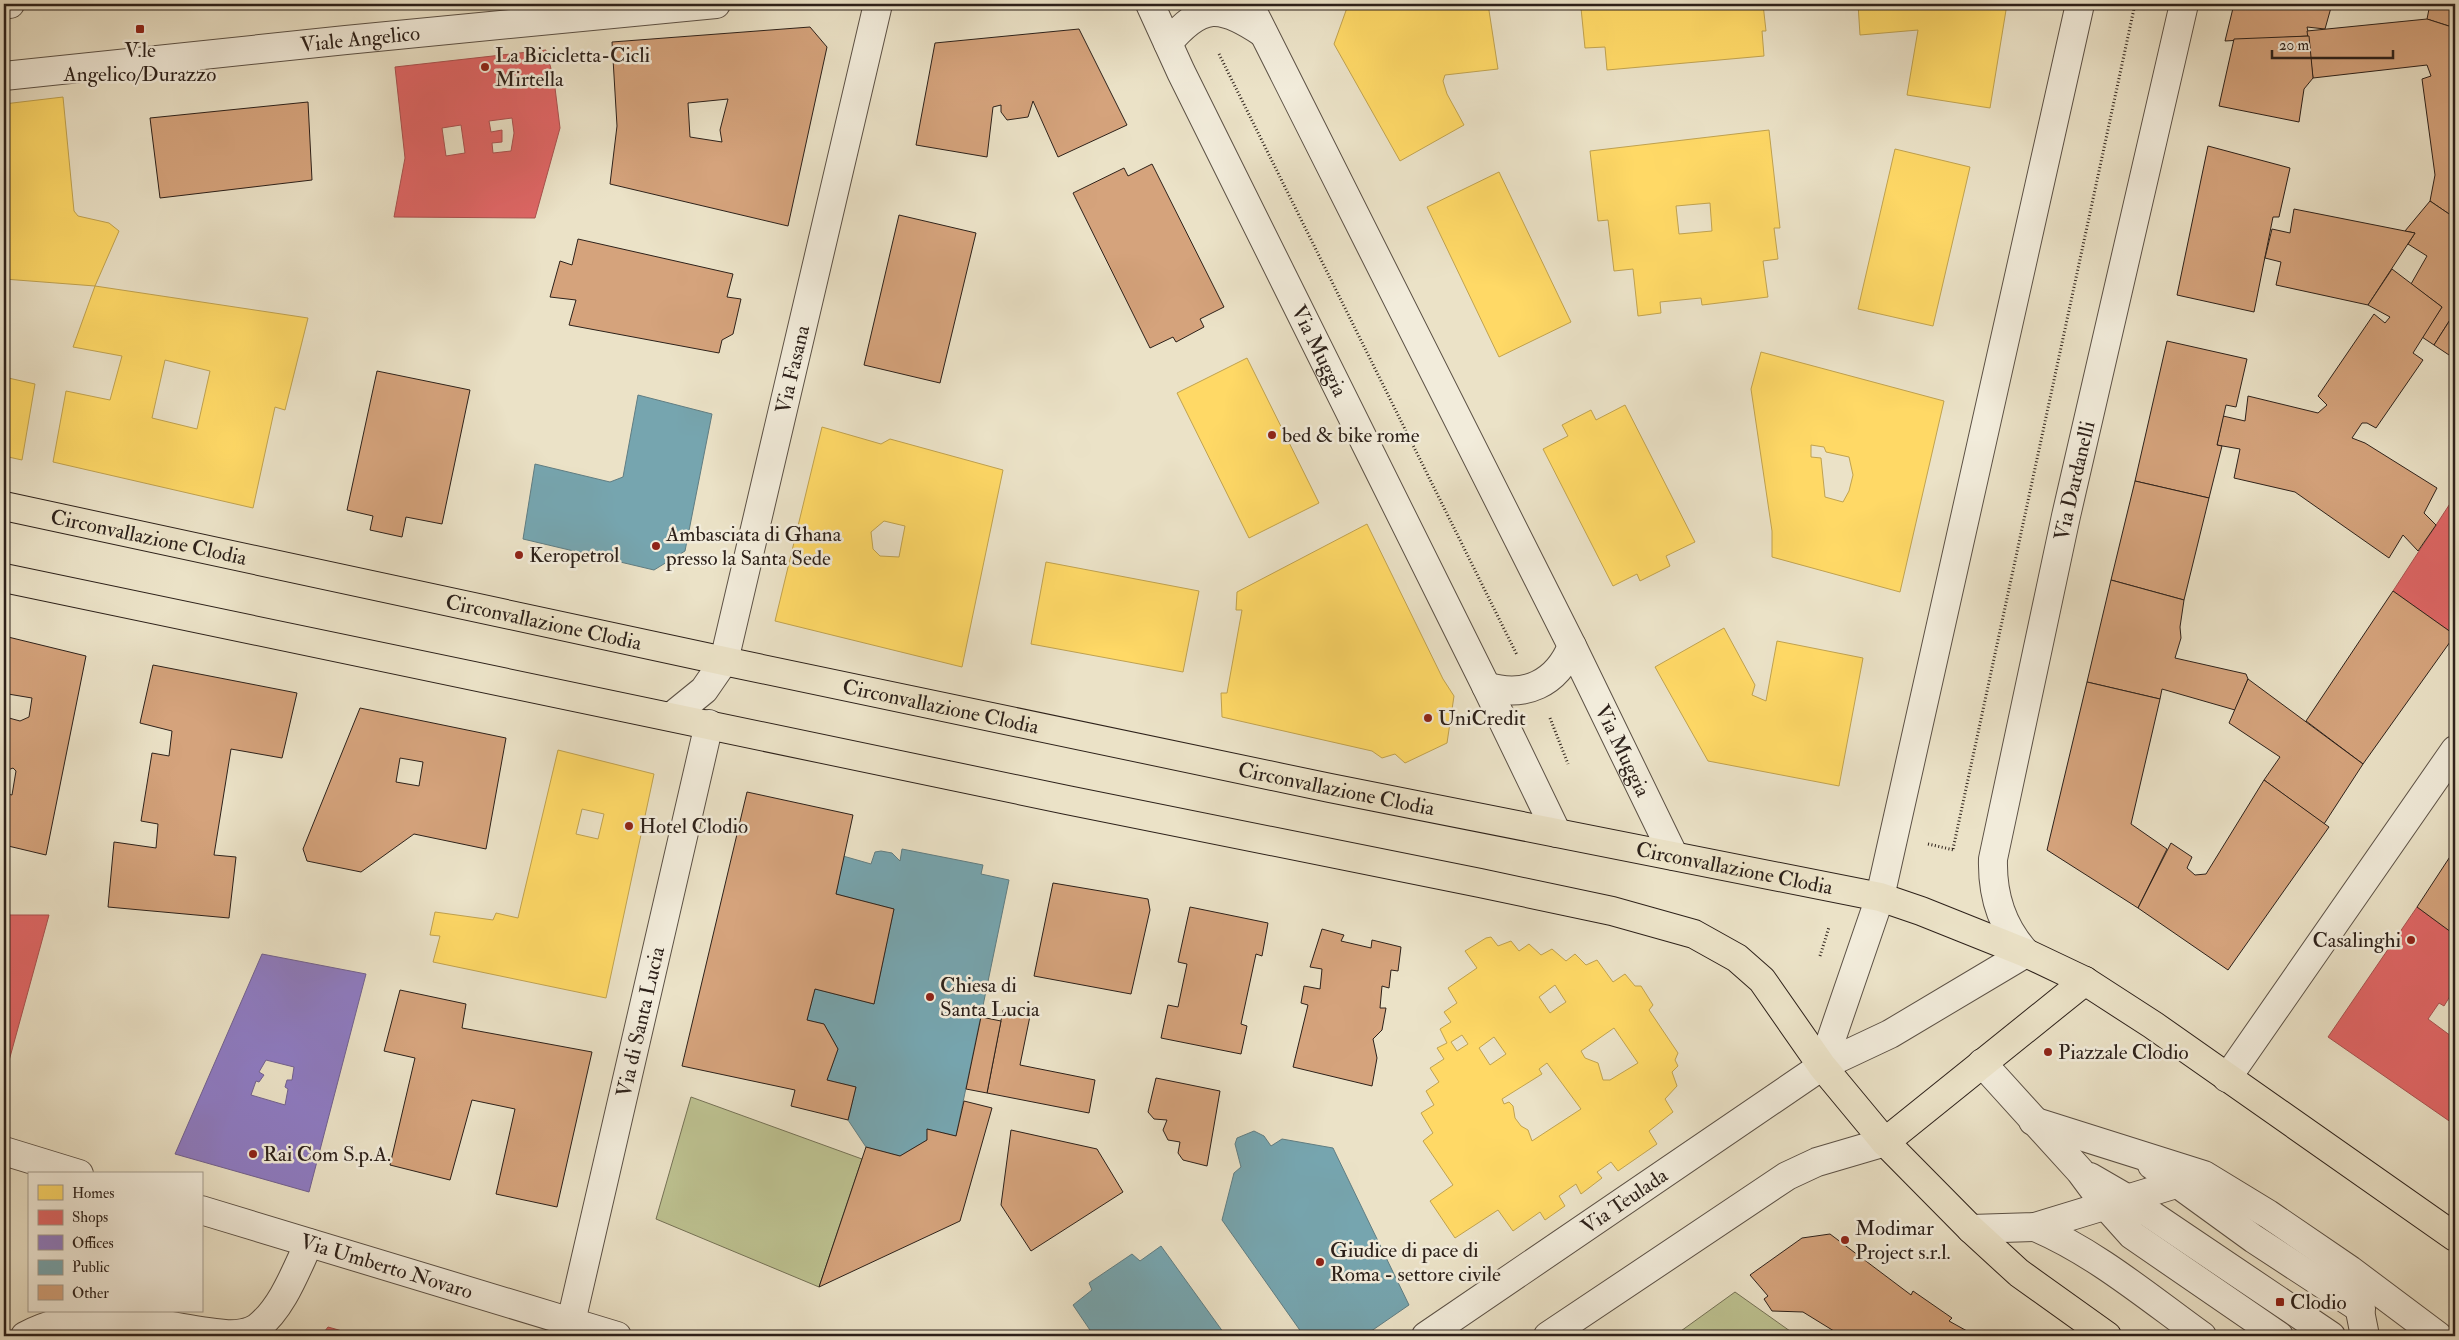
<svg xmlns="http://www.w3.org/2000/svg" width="2459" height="1340" font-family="'IM FELL Double Pica',serif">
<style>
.green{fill:#bdc291;stroke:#757256}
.homes{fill:#ffd966;stroke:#c0a24f;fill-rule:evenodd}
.shops{fill:#e06666;stroke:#aa514f;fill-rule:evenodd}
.offices{fill:#8e7cc3;stroke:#716190;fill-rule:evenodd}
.public{fill:#76a5af;stroke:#607d82}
.building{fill:#d5a37c;stroke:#2d211a;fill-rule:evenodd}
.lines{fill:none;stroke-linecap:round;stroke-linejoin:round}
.minor-casing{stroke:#5c5145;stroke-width:30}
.major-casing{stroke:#2d211a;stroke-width:30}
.path{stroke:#2d211a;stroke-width:3;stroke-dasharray:1 2.5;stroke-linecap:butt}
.minor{stroke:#f2ecdb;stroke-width:28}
.major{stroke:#ebe2c7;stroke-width:28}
.poi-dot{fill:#8f2418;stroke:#f2ecdb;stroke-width:2}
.labels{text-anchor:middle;stroke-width:5;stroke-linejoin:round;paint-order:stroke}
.street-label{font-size:21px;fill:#2d211a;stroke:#f2ecdb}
.poi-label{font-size:21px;fill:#2d211a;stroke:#f2ecdb;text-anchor:start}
</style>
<rect width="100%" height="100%" fill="#ebe2c7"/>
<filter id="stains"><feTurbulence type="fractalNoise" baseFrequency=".004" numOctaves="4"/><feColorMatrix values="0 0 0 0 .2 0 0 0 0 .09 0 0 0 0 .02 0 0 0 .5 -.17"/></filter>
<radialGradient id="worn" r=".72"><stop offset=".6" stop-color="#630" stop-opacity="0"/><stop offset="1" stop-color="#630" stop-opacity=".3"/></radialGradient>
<!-- green -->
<g class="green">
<path d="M691 1097 862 1159 819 1287 656 1219Z"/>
<path d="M1735 1292 1797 1336H1674Z"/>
</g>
<!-- homes -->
<g class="homes">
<path d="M1488 4 1498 69 1445 75 1443 81 1447 94 1464 125 1400 161 1334 44 1348 5Z"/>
<path d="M1599 4H1763L1766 31H1762L1764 56 1607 70 1605 47 1585 48 1581 8 1599 6Z"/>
<path d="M1858 4H2007L1990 108 1907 95 1918 30 1860 35Z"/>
<path d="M63 97 74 211 78 216 109 223 119 231 95 286 4 279V104Z"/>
<path d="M1769 130 1780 228H1774L1778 259 1763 261 1768 297 1702 305 1701 298 1660 302 1661 313 1638 316 1633 269 1614 271 1608 220 1598 221 1590 151ZM1710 203 1712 231 1679 234 1676 206Z"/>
<path d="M1895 149 1970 167 1933 326 1858 309Z"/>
<path d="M1499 172 1571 322 1499 357 1427 207Z"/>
<path d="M95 286 308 318 285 410 275 407 253 508 53 462 66 391 110 400 122 356 73 347ZM165 360 210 371 197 429 152 418Z"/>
<path d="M1761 352 1944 401 1900 592 1772 557V531L1751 389ZM1811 445 1824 447 1826 452 1849 457 1853 475 1849 491 1843 502 1825 497 1821 458 1811 457Z"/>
<path d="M1247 358 1319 503 1249 538 1177 393Z"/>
<path d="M4 377 35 384 22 460 4 456Z"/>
<path d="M1625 405 1695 542 1666 556 1670 566 1640 581 1637 574 1613 586 1543 449 1568 436 1562 425 1591 410 1596 420Z"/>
<path d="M822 427 881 444 890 439 1003 470 962 667 775 621ZM884 521 905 526 899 557 880 556 873 549 871 532Z"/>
<path d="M1367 524 1443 679 1454 696 1447 743 1405 763 1395 754 1382 758 1372 751 1222 717 1221 693H1227L1242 610H1236L1237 592Z"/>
<path d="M1046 562 1199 591 1183 672 1031 644Z"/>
<path d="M1724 628 1755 685 1752 695 1766 701 1777 641 1863 658 1839 786 1708 761 1655 667Z"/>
<path d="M558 750 654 774 606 998 433 962 440 936 430 935 435 912 493 920 496 913 518 918ZM582 809 604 814 598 839 576 834Z"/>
<path d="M1491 937 1498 946 1511 941 1519 951 1529 944 1541 955 1552 949 1566 961 1575 954 1586 965 1597 960 1613 982 1625 974 1635 986H1641L1653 1005 1649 1010 1678 1053 1675 1060 1678 1066 1672 1072 1677 1086 1665 1099 1673 1112 1649 1131 1657 1144 1618 1171 1611 1162 1597 1172 1602 1178 1581 1194 1576 1184 1559 1196 1565 1206 1545 1220 1540 1212 1513 1231 1498 1210 1455 1238 1430 1201 1453 1185 1423 1141 1433 1133 1421 1113 1434 1105 1426 1091 1439 1082 1430 1068 1444 1059 1437 1048 1447 1043 1440 1029 1451 1022 1444 1012 1457 1003 1448 988 1477 968 1465 951 1486 938ZM1555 985 1566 1002 1550 1013 1539 997ZM1614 1028 1638 1063 1610 1080H1603L1598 1063 1585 1058 1581 1051ZM1462 1035 1468 1044 1457 1051 1451 1042ZM1494 1037 1506 1054 1490 1065 1479 1048ZM1547 1063 1581 1109 1532 1141 1528 1130 1521 1126 1515 1118 1513 1106 1509 1102 1504 1104 1502 1099 1542 1074 1539 1069Z"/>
</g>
<!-- shops -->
<g class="shops">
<path d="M546 50 554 80 560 128 535 218 394 217 405 158 395 67ZM512 118 514 133 511 151 493 153 492 143 502 142V130L491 132 489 121ZM461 125 465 153 446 156 442 128Z"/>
<path d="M2455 496V635L2393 591Z"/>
<path d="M2417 907 2455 935V988L2444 1006 2439 1003 2428 1019 2455 1039V1125L2328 1037Z"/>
<path d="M4 915H49L4 1079Z"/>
<path d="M328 1327 360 1336H321Z"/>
</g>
<!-- offices -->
<path class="offices" d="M262 954 366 974 309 1192 175 1154ZM266 1060 294 1067 292 1080H287L285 1087 288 1089 285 1105 251 1095 256 1081 259 1082 264 1075 259 1072Z"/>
<!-- public -->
<g class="public">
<path d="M638 395 712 414 685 551 654 570 523 539 535 464 610 482 623 477Z"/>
<path d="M902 849 983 865 981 874 1009 880 956 1136 927 1129V1140L900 1156 866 1147 848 1120 856 1087 827 1080 838 1049 824 1024 807 1020 815 989 874 1004 894 909 836 894 843 856 871 864 875 852 881 851 892 853 900 861Z"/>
<path d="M1254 1131 1264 1136 1271 1146 1282 1139 1333 1148 1409 1305 1364 1336H1304L1222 1220 1234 1173 1241 1167 1235 1144 1237 1138Z"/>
<path d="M1161 1246 1226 1336H1094L1073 1305 1092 1290 1089 1283 1132 1254 1140 1261Z"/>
</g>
<!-- building -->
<g class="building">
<path d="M2234 4H2332L2325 29 2307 27 2309 36 2225 41Z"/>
<path d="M2430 4H2455V28L2427 19Z"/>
<path d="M2427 19 2455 28V218L2430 201 2435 175 2422 79 2431 76 2427 65 2313 78 2307 31Z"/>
<path d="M810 27 827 47 788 226 610 184 617 126 612 42ZM728 99 720 130 722 142 690 137 688 103Z"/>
<path d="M1079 29 1127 125 1058 157 1033 101 1028 117 1007 120 1001 112V105L993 107 987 157 916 145 935 43Z"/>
<path d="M2309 36 2313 78 2304 89 2299 122 2219 106 2234 39Z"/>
<path d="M308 102 312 180 160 198 150 118Z"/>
<path d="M2208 146 2290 168 2279 217H2273L2254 312 2177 295Z"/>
<path d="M1152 164 1224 307 1200 319 1204 327 1176 342 1173 337 1150 348 1073 193 1124 168 1128 176Z"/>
<path d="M2430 201 2455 218V312L2434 345 2422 337 2442 307 2411 284 2427 256 2408 244 2415 233 2405 231Z"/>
<path d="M2294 209 2405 231 2415 233 2368 305 2276 285 2281 262 2265 258 2272 229 2290 233Z"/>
<path d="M899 215 976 233 940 383 864 365Z"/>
<path d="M578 239 733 274 727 297 741 299 733 334 722 340 719 353 569 325 576 300 550 297 560 261 572 265Z"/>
<path d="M2392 269 2442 307 2413 353 2423 360 2376 428 2367 423H2362L2352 438 2365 443 2437 488 2424 513 2436 525 2418 551 2403 535 2389 558 2295 492 2234 478 2240 449 2217 445 2223 416 2245 421 2248 396 2318 413 2327 405 2318 396 2374 314 2385 323 2390 317 2368 305Z"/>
<path d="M2455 312V359L2434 345Z"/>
<path d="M2167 341 2247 359 2236 407 2226 405 2217 445 2222 446 2209 498 2135 481Z"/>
<path d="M377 371 470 390 442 524 406 517 402 537 370 530 373 516 347 510Z"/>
<path d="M2135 481 2209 498 2184 600 2111 580Z"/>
<path d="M2111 580 2184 600 2180 627 2181 638 2175 658 2246 674 2248 679 2235 710 2162 689 2160 699 2087 682Z"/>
<path d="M2393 591 2455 635 2363 764 2306 721Z"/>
<path d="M4 636 86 656 46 855 4 845V793L12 795 16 771 13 768 8 770 4 768ZM8 694 32 698 29 717 20 721 9 718 4 711Z"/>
<path d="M153 665 297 693 282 758 231 749 214 855 236 857 229 918 108 907 114 842 156 848 158 824 141 821 152 753 169 756 172 731 140 723Z"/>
<path d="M2248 679 2363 764 2324 824 2264 780 2280 757 2229 723Z"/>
<path d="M2087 682 2160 699 2131 824 2167 849 2138 908 2047 850Z"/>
<path d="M360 708 506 738 486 849 414 834 361 872 307 861 303 849ZM400 758 423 762 419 786 396 782Z"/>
<path d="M2264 780 2329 827 2228 970 2138 908 2171 843 2192 857 2187 868 2195 875 2206 874Z"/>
<path d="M747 792 853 815 836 894 894 909 874 1004 815 989 807 1020 824 1024 838 1049 827 1080 856 1087 848 1120 791 1106 795 1090 682 1066Z"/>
<path d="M2455 849V935L2417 907Z"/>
<path d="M1053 883 1148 899 1150 910 1131 994 1034 976Z"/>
<path d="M1190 907 1268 923 1262 956 1256 954 1241 1024 1247 1026 1241 1054 1161 1038 1168 1005 1178 1007 1187 964 1178 962Z"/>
<path d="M1322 929 1344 935 1341 941 1371 948 1372 940 1401 947 1398 971 1391 970 1389 988 1382 986 1380 1008H1386L1382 1030 1373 1039 1377 1058 1372 1086 1293 1067 1308 1005 1301 1003 1304 986 1320 989 1322 969 1310 967Z"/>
<path d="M2455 988V1000L2450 997Z"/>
<path d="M400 990 466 1004 462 1028 592 1052 557 1207 496 1194 515 1109 472 1100 450 1180 390 1165 415 1058 384 1051Z"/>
<path d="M1003 1010 1030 1016 1020 1065 1095 1080 1089 1113 987 1093Z"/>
<path d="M981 1017 1001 1021 987 1093 966 1089Z"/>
<path d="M1156 1078 1220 1091 1207 1166 1183 1160 1178 1153 1180 1142 1168 1140 1163 1130 1167 1120 1154 1119 1148 1112Z"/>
<path d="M964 1101 992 1108 960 1221 819 1287 866 1147 900 1156 927 1140V1129L956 1136Z"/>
<path d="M1011 1130 1097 1149 1123 1192 1031 1251 1001 1205Z"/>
<path d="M1830 1234 1911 1295 1913 1291 1952 1318 1949 1321 1976 1336H1842L1803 1312 1772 1311 1764 1299 1768 1296 1750 1275 1802 1238Z"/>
</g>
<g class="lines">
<!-- minor casing -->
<g class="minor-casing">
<g id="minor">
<path d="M4 4H10"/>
<path id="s1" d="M1150 4 1181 72 1486 686 1557 833"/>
<path id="s2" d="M1249 4 1572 646 1674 856"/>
<path d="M1168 43C1202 3 1220 4 1263 33"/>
<path id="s3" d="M4 76 346 40 716 4"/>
<path d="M1486 686C1525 699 1557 683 1572 646"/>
<path id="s4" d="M672 716 704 690 724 661 878 4"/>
<path d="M1982 1063 2080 1171 2106 1206 2132 1235 2279 1336"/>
<path d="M1822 1066 1880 897 2080 4"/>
<path d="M2227 1078 2455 750"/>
<path d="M2033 1121 2204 1175 2268 1214 2350 1270 2438 1336"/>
<path d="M4 1151 79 1174"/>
<path d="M2152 1165 2254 1239 2361 1309"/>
<path d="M2090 1177 2128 1199 2331 1336"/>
<path id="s5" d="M201 1210 617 1336"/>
<path d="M2035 1227C2096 1253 2149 1298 2202 1336"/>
<path d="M1971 1229 2035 1227 2189 1180"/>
<path d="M2356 1291 2365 1336"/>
<path id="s6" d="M571 1322 709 724"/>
<path d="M25 1336C49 1323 73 1318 101 1318 143 1317 184 1331 225 1334 236 1335 250 1333 258 1327 283 1307 296 1270 309 1243"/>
<path id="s7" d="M1426 1336 1822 1066 1890 1034 2026 953C2001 926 1992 895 1993 859L2066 516 2184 4"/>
<path d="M1548 1336 1787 1176 1817 1162 1885 1142"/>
</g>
</g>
<!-- major casing -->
<g class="major-casing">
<g id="major">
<path id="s8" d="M4 506 724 661 1330 788 1880 897 1921 911 2026 953 2085 981 2153 1025 2455 1237"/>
<path d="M4 578 1067 800 1480 883 1612 911 1694 934 1737 958 1762 980 1822 1066 1885 1142 1971 1229 2019 1273 2107 1336"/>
<path d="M1885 1142 2085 981"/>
</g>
</g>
<!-- path -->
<g class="path">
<path d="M1219 54 1517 655"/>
<path d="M1550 718 1568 764"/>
<path d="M1928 844 1954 850"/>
<path d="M1953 849 2135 4"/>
<path d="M1820 956 1829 927"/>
</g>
<!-- minor -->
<use href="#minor" class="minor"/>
<!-- major -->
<use href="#major" class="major"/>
</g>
<!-- markers -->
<g class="poi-dot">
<rect x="135" y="24" width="10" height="10" rx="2.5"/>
<circle cx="485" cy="67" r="5"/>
<circle cx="1272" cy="435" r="5"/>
<circle cx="656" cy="546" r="5"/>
<circle cx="519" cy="555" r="5"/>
<circle cx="1428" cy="718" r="5"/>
<circle cx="629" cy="826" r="5"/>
<circle cx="2411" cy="940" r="5"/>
<circle cx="930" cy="997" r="5"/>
<circle cx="2048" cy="1052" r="5"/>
<circle cx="253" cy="1154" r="5"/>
<circle cx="1845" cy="1240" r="5"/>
<circle cx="1320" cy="1262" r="5"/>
<rect x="2275" y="1297" width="10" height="10" rx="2.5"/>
</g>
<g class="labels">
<!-- street labels -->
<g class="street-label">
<text dy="7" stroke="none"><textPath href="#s3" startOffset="358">Viale Angelico</textPath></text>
<text dy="7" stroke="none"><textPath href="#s1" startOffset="386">Via Muggia</textPath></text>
<text dy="7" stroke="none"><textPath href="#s4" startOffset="376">Via Fasana</textPath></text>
<text dy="7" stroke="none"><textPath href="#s7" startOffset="1202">Via Dardanelli</textPath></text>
<text dy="7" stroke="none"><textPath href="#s8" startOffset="148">Circonvallazione Clodia</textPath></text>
<text dy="7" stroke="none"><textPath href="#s8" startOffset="552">Circonvallazione Clodia</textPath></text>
<text dy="7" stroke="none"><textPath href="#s8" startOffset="958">Circonvallazione Clodia</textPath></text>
<text dy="7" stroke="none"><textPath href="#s2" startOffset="835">Via Muggia</textPath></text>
<text dy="7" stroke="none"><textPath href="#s8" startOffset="1362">Circonvallazione Clodia</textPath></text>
<text dy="7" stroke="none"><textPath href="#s8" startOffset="1768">Circonvallazione Clodia</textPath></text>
<text dy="7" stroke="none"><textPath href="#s6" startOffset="308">Via di Santa Lucia</textPath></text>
<text dy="7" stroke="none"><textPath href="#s7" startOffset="240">Via Teulada</textPath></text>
<text dy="7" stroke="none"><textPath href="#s5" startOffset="194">Via Umberto Novaro</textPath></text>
</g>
<!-- poi labels -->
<g class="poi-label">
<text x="140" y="57" text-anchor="middle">V.le<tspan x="140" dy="24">Angelico/Durazzo</tspan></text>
<text x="495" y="62">La Bicicletta-Cicli<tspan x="495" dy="24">Mirtella</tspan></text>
<text x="1282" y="442">bed &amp; bike rome</text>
<text x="666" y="541">Ambasciata di Ghana<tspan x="666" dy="24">presso la Santa Sede</tspan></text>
<text x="529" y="562">Keropetrol</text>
<text x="1438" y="725">UniCredit</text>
<text x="639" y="833">Hotel Clodio</text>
<text x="2401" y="947" text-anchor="end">Casalinghi</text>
<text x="940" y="992">Chiesa di<tspan x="940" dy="24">Santa Lucia</tspan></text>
<text x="2058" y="1059">Piazzale Clodio</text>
<text x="263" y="1161">Rai Com S.p.A.</text>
<text x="1855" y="1235">Modimar<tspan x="1855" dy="24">Project s.r.l.</tspan></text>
<text x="1330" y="1257">Giudice di pace di<tspan x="1330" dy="24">Roma - settore civile</tspan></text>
<text x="2290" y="1309">Clodio</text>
</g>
</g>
<!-- margin -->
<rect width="2459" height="1340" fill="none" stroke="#ebe2c7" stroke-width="20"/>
<rect x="5" y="5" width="2449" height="1330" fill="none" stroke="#2d211a" stroke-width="2.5"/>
<rect x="10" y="10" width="2439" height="1320" fill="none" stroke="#2d211a"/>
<!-- legend -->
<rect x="28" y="1172" width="175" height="140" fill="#f2ecdb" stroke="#a39b8e"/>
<rect x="38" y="1185" width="25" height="15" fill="#ffd966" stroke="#a39b8e"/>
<text x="72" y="1198" font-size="15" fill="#2d211a">Homes</text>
<rect x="38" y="1210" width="25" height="15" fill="#e06666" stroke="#a39b8e"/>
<text x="72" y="1222" font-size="15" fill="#2d211a">Shops</text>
<rect x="38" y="1235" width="25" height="15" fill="#8e7cc3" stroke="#a39b8e"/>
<text x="72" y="1248" font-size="15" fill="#2d211a">Offices</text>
<rect x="38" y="1260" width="25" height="15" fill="#76a5af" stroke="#a39b8e"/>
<text x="72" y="1272" font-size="15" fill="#2d211a">Public</text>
<rect x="38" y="1285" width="25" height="15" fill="#d5a37c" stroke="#a39b8e"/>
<text x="72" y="1298" font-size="15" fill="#2d211a">Other</text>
<!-- scale -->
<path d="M2272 50v8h121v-8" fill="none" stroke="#2d211a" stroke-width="2.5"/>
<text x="2279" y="50" font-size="15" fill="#2d211a" stroke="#f2ecdb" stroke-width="4" paint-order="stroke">20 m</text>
<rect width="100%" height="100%" filter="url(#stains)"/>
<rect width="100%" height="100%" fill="url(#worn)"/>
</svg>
